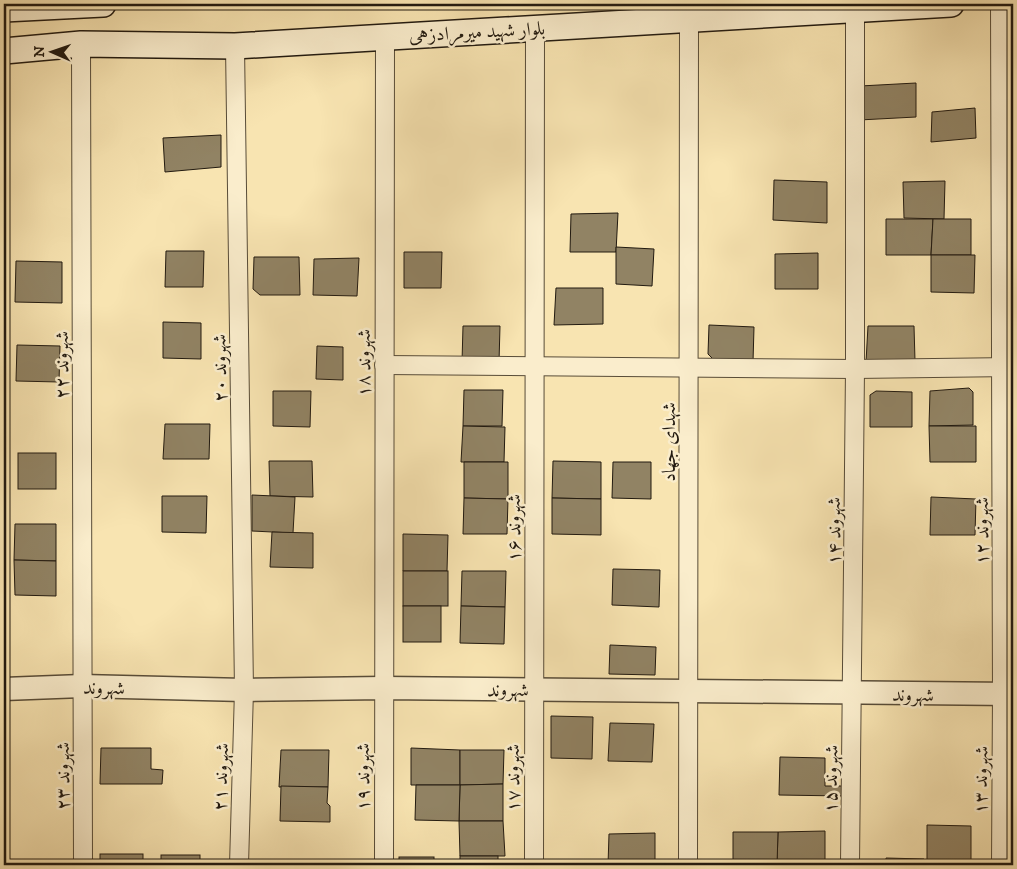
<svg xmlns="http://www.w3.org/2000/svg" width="1017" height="869" font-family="'IM FELL DW Pica',Amiri,serif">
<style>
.building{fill:#918364;stroke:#221a10}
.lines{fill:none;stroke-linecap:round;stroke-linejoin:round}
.minor-casing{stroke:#584c38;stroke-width:20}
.tertiary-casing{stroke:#584c38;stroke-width:25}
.secondary-casing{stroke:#221a10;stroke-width:28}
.minor{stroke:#faedcc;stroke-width:18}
.tertiary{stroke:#faedcc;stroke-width:22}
.secondary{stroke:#faedcc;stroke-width:25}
.labels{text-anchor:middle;stroke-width:5;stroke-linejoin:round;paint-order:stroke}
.street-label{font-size:19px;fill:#221a10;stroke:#faedcc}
</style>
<rect width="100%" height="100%" fill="#f8e4b1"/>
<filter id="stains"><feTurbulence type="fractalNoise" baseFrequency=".004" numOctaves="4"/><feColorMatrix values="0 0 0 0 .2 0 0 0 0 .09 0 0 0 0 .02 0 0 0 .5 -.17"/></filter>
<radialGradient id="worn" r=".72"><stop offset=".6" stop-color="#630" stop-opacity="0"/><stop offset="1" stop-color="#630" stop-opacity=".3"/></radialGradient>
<!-- building -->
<g class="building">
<path d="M916 83V117L859 120 860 86Z"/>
<path d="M975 108 976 138 931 142 932 112Z"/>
<path d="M221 135V167L165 172 163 138Z"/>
<path d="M774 180 827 182V223L773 220Z"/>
<path d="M945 181 944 219 904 218 903 182Z"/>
<path d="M618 213 616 252H570L571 214Z"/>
<path d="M886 219H933L931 255H886Z"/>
<path d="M933 219H971V255H931Z"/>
<path d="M616 247 654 249 652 286 616 284Z"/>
<path d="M166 251H204L203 287H165Z"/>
<path d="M404 252H442L441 288H404Z"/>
<path d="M818 253V289H775V254Z"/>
<path d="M931 255H975L974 293 931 292Z"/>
<path d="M254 257H299L300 295H260L253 289Z"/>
<path d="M359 258 357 296 313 295 314 259Z"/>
<path d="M16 261 62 262V303L15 302Z"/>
<path d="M556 288H603V324L554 325Z"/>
<path d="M163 322 201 323V359L163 358Z"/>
<path d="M709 325 754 327 753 362H716L708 354Z"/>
<path d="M463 326H500L499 362H462Z"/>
<path d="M868 326H914L915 361 866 362Z"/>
<path d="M17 345 60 346 59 382 16 381Z"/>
<path d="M317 346 343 347V380L316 379Z"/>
<path d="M969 388 973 392V425L929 426 930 391Z"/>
<path d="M464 390H503L502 426H463Z"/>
<path d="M273 391H311L310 427 273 426Z"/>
<path d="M876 391 912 392V427H870V395Z"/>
<path d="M165 424H210L209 459H163Z"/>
<path d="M463 426 505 427 504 462H461Z"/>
<path d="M929 426H976V462H930Z"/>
<rect x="18" y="453" width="38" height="36"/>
<path d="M269 461H312L313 497 270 496Z"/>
<path d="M553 461 601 462V499L552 498Z"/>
<path d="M464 462H508V499L464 498Z"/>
<path d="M613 462H651V499L612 498Z"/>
<path d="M252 495 295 497 293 533 252 531Z"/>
<path d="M162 496H207L206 533 162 532Z"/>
<path d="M931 497 976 499 975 535H930Z"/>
<path d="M464 498 508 499 507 534H463Z"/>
<path d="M552 498 601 499V535L552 534Z"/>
<path d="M15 524H56V561L14 560Z"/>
<path d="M272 532 313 533V568L270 567Z"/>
<path d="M403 534 448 535 447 571H403Z"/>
<path d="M14 560 56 561V596L15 595Z"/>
<path d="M613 569 660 570 659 607 612 605Z"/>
<rect x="403" y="571" width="45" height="35"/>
<path d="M462 571H506L505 607 461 606Z"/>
<rect x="403" y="606" width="38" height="36"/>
<path d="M461 606 505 607 504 644 460 643Z"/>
<path d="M610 645 656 647 655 675 609 674Z"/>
<path d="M551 716 593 717 592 759 551 758Z"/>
<path d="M610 723 654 724 652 762 608 761Z"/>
<path d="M101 748H151V769L163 770 162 784H100Z"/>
<path d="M411 748 460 750V785H411Z"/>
<path d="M281 750H329L328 787H279Z"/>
<path d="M460 750H504L503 784 460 785Z"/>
<path d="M780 757 825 758V786H843V796L779 795Z"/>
<path d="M503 784V821H459L460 785Z"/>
<path d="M416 785H460L459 821 415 820Z"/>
<path d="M281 786 328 787 327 803 330 806V822L280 821Z"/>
<path d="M459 821H503L505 856H460Z"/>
<path d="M927 825 971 826V861L927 860Z"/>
<path d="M825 831V865H777L778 832Z"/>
<path d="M733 832H778L777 865H733Z"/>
<path d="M655 833V865H608L609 834Z"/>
<rect x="100" y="854" width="43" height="11"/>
<rect x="161" y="855" width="39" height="10"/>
<rect x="460" y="856" width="38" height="9"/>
<rect x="399" y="857" width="35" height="8"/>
<path d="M886 858 924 859 925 865H886Z"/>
</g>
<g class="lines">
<!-- minor casing -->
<g class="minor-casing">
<g id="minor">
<path d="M1000 4 1002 694 1001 865"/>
<path d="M81 44 83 865"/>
<path d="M235 46 244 690 239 865"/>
<path d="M384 365 855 369 1013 367"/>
<path d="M384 865 385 37"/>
<path d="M534 865 535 28"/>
<path d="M688 865 689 19"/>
<path d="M850 865 855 369V9"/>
</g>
</g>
<!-- tertiary casing -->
<g class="tertiary-casing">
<path id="tertiary" d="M4 689 82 686 244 690 383 688 1013 694"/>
</g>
<!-- secondary casing -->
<g class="secondary-casing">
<g id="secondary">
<path d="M4 9 103 4"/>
<path d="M4 51 81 44 235 46 951 4"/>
</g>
</g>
<!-- minor -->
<use href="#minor" class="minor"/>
<!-- tertiary -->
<use href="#tertiary" class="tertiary"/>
<!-- secondary -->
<use href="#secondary" class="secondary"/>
</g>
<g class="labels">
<!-- street labels -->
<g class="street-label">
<text transform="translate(477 31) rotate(-3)" y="7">بلوار شهید میرمرادزهی</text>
<text transform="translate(363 363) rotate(-90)" y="7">شهروند ۱۸</text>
<text transform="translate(61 365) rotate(-90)" y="7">شهروند ۲۲</text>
<text transform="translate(219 368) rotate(-91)" y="7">شهروند ۲۰</text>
<text transform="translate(668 442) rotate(-90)" y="7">شهدای جهاد</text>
<text transform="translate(513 528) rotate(-90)" y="7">شهروند ۱۶</text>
<text transform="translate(833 531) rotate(-90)" y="7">شهروند ۱۴</text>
<text transform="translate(981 531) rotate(-90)" y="7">شهروند ۱۲</text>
<text transform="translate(104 687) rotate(1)" y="7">شهروند</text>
<text x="508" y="696">شهروند</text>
<text transform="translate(913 694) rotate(1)" y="7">شهروند</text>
<text transform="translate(62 776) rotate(-90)" y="7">شهروند ۲۳</text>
<text transform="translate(220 777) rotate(-88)" y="7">شهروند ۲۱</text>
<text transform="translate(362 777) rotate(-90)" y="7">شهروند ۱۹</text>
<text transform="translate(512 778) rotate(-90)" y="7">شهروند ۱۷</text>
<text transform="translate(830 779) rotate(-89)" y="7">شهروند ۱۵</text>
<text transform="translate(980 780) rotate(-89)" y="7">شهروند ۱۳</text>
</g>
</g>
<!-- margin -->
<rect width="1017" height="869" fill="none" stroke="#f8e4b1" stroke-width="20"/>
<rect x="5" y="5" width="1007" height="859" fill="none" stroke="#221a10" stroke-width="2.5"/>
<rect x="10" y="10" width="997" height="849" fill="none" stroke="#221a10"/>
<!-- north arrow -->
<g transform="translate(52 52) rotate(272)" stroke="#faedcc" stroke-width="4" paint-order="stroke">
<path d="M0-4L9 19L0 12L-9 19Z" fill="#221a10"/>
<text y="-8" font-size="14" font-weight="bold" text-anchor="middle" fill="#221a10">N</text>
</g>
<rect width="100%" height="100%" filter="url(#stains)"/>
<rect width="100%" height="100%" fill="url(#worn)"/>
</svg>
